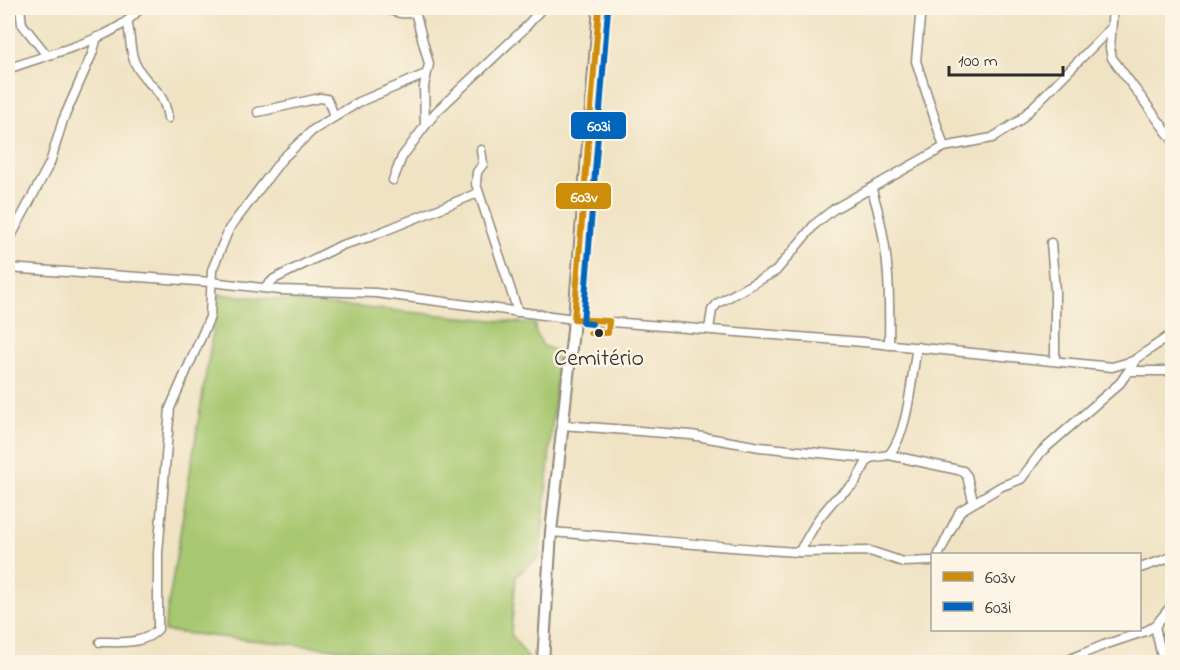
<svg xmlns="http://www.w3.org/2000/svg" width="1180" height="670" font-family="'Indie Flower',sans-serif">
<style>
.green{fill:#a7c770;stroke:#69794e;stroke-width:1.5}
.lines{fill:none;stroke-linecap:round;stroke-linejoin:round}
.minor-casing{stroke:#8e8778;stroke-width:11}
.tertiary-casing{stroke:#8e8778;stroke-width:14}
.minor{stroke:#fff;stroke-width:8}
.tertiary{stroke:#fff;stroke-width:10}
.bus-1-casing{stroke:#fcf5e5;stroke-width:10}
.bus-2-casing{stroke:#fcf5e5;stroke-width:10}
.bus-1{stroke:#ce8d09;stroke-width:6}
.bus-2{stroke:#0065bd;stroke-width:6}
.bus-dot{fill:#2b2b2b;stroke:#fcf5e5;stroke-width:2}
.labels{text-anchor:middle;stroke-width:5;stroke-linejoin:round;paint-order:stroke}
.bus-label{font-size:24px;fill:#2b2b2b;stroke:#fcf5e5}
.line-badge{stroke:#fcf5e5;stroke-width:2}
.badge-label{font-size:16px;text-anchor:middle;font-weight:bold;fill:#fff}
</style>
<rect width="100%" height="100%" fill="#fcf5e5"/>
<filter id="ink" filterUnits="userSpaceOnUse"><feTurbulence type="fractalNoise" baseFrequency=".0167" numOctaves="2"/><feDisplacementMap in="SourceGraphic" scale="12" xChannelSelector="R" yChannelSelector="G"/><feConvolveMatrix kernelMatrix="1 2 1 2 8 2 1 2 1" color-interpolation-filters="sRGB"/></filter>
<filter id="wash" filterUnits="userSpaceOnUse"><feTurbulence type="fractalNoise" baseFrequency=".008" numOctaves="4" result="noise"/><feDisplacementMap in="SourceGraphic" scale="24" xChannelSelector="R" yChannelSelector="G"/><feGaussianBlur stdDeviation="1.35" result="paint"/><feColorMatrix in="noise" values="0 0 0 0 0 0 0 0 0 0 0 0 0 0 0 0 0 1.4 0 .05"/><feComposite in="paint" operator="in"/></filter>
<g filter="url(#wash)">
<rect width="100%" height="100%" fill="#f0e3c4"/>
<!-- green -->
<path class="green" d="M219 294 535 324V330L543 346 559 352 540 556 516 576 511 634 531 662H461L164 631Z"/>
</g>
<g filter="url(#ink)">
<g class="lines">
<!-- minor casing -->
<g class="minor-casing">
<g id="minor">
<path d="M20 8 22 24 46 54"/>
<path d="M386 8C397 14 410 16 420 8"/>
<path d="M921 8 916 61 944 147"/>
<path d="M1113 8 1110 48 1112 58 1172 139"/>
<path d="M127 21C131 34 129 50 135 63 146 87 163 86 168 118"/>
<path d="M8 69C45 54 117 40 140 8"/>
<path d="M258 112 320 98 327 99 334 115"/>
<path d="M425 126 436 112 524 29 542 8"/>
<path d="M481 150 483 164 477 172 476 184 518 312"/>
<path d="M393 180 402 157 425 126 424 86 429 64 414 8"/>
<path d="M872 190C889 244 890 289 889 345"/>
<path d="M8 242 50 163 63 120 92 54 97 37"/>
<path d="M1051 243 1055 291V360"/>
<path d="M8 268 211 282 280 290 376 293 574 319 863 342 1112 367 1133 361 1172 334"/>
<path d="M265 288 274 279 342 245 369 237 478 193"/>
<path d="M709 329 712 310 718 303 776 271 815 224 834 209 944 147 992 138 1019 121 1111 28"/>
<path d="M1130 371H1172"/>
<path d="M562 425 691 435 760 447 869 458"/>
<path d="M889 455 963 471 967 476 973 501"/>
<path d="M551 532C634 538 716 547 799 552L819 518 834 500 854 484 869 458 889 455C909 431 911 378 917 347"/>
<path d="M799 552 870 551 903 562 932 561"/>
<path d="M939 554 960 511 1002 486 1021 479 1041 452 1120 383 1136 360"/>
<path d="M1140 568 1172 557"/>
<path d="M1155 626 1163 662"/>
<path d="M100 642C120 642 144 645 158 629V553L170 408 210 317 212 270 229 229 282 159 313 130 359 102 426 74"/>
<path d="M1063 662 1104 645 1146 631 1155 626 1172 605"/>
</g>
</g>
<!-- tertiary casing -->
<g class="tertiary-casing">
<path id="tertiary" d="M543 662 551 532 573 330 599 8"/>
</g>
<!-- minor -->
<use href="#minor" class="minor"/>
<!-- tertiary -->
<use href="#tertiary" class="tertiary"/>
<!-- bus-1 casing -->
<g class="bus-1-casing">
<path id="bus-1" d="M590 333H608L609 321 574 319 599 8"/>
</g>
<!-- bus-2 casing -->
<g class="bus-2-casing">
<path id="bus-2" d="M592 324 583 323 608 9"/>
</g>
<!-- bus-1 -->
<use href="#bus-1" class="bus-1"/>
<!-- bus-2 -->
<use href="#bus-2" class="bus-2"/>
</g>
</g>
<!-- markers -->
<circle class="bus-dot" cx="599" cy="333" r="5"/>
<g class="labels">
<!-- bus labels -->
<g class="bus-label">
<text x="599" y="365">Cemitério</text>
</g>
</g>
<g class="line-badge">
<rect x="570" y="111" width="57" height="29" rx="6" fill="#0065bd"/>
<rect x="555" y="182" width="57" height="28" rx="6" fill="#ce8d09"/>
</g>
<g class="badge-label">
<text x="599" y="131">603i</text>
<text x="584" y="202">603v</text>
</g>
<!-- margin -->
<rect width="1180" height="670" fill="none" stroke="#fcf5e5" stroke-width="30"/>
<!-- legend -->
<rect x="931" y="553" width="210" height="78" fill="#fcf5e5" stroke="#a8a49b" stroke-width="1.5"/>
<rect x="943" y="572" width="30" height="9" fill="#ce8d09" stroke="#a8a49b" stroke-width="1.5"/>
<text x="985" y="583" font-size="18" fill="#2b2b2b">603v</text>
<rect x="943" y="602" width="30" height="9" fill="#0065bd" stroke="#a8a49b" stroke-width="1.5"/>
<text x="985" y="613" font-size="18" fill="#2b2b2b">603i</text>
<!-- scale -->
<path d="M949 66v9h114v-9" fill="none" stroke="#2b2b2b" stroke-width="3"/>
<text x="958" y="66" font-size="18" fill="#2b2b2b" stroke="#fcf5e5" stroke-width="4.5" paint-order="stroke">100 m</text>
</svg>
